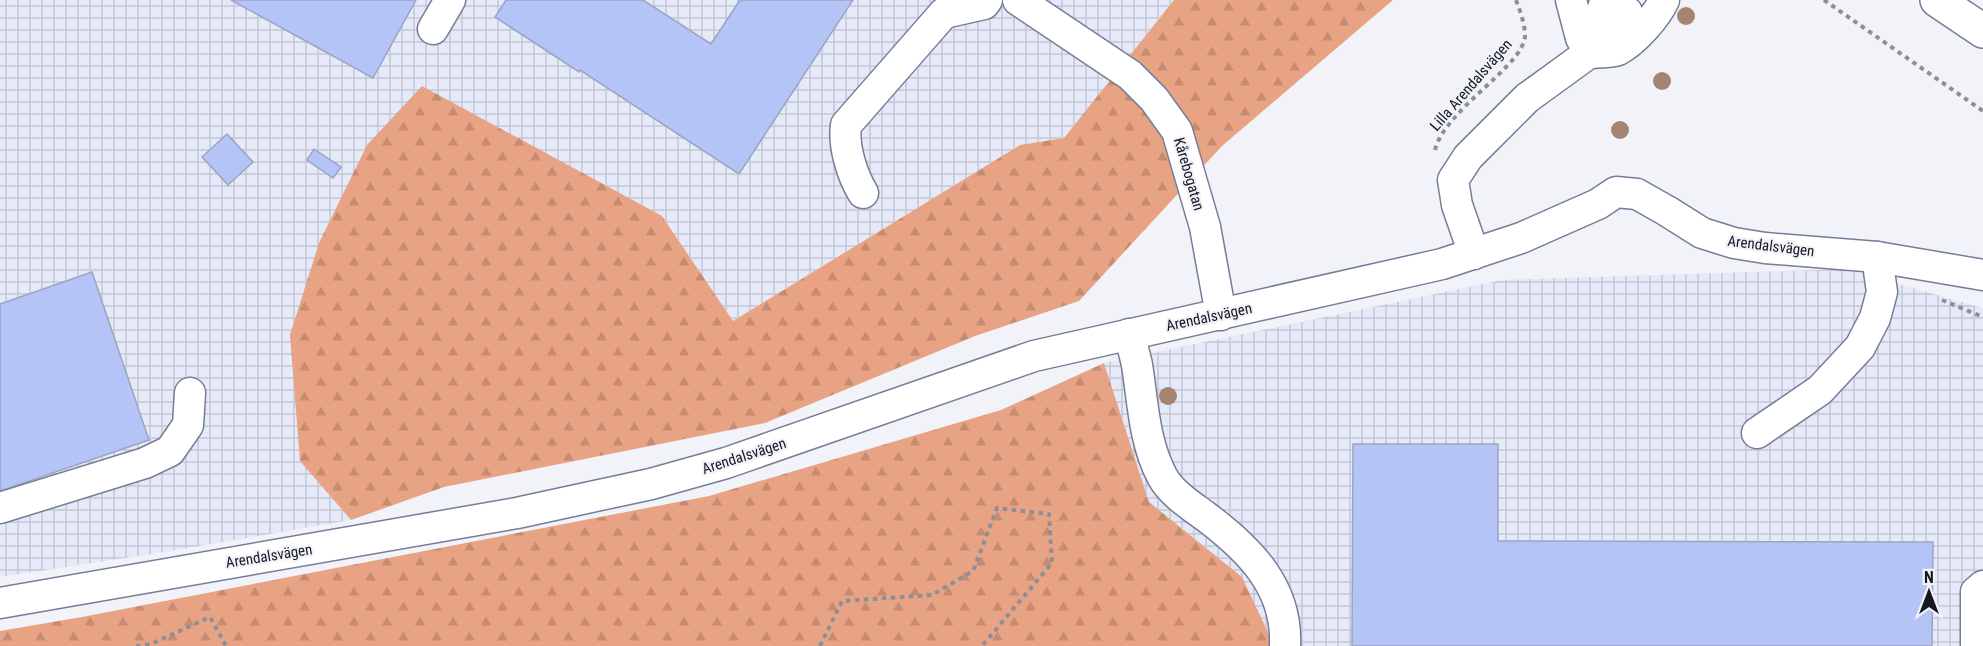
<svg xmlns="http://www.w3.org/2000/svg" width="1983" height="646" font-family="'Roboto Condensed',sans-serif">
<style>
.industrial{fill:url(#industrial-grid)}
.forest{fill:url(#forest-firs)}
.building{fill:#b5c4f6;stroke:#9ba4c0;stroke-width:1.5}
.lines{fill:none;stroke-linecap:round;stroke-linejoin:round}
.minor-casing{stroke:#757d98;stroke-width:33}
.major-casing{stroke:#757d98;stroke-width:36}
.path{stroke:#8d8f97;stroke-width:4;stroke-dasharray:4.5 4.5;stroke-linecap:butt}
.minor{stroke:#fff;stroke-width:30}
.major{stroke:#fff;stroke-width:33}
.tree{fill:#a58474}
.labels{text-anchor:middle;stroke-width:4.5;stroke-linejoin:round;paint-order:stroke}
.street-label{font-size:15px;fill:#151722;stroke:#f1f3f9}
</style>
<defs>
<pattern id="industrial-grid" width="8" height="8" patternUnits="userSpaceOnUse" patternTransform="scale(1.5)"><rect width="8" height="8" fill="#e5e9f8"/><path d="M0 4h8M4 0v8" fill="none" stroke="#c4c7d4"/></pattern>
<pattern id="forest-firs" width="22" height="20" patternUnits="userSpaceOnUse" patternTransform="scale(1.5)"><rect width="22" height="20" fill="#e7a384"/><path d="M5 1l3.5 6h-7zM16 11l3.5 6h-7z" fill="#c58c72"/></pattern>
</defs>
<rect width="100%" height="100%" fill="#f1f3f9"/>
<!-- industrial -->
<g class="industrial">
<path d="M0 0H1174L1064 138 1020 145 733 321 662 216 300 460 351 520 171 551 0 577Z"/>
<path d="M1846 269 1983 308V646H1271L1242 577 1149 502 1104 363 1502 280Z"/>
</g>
<!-- forest -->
<g class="forest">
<path d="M1174 0H1393L1222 146 1079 301 975 336 765 423 444 487 351 520 300 461 290 335 319 243 367 145 422 86 662 216 733 321 1020 145 1064 138Z"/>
<path d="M1104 363 1149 502 1242 577 1272 641 1271 646H0V631L82 617 709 496 1001 410Z"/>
</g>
<!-- building -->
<g class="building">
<path d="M231 0H416L373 78Z"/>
<path d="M506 0H643L711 44 740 0H853L739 174 580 70 579 72 495 17Z"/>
<path d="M227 134 253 162 228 185 202 157Z"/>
<path d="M314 149 341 167 333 178 307 160Z"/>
<path d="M92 272 149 440 0 491V304Z"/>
<path d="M1353 444H1498V541L1933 542 1932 646H1352Z"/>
</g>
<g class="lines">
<!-- minor casing -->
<g class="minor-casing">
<g id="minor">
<path d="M1018 0 1130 75 1154 99 1177 131 1205 227 1221 315"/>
<path d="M1571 0 1581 38 1589 53"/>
<path d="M433 29 450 0"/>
<path d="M1594 49 1627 12"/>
<path d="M1589 53C1598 52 1611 53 1618 50 1634 42 1657 16 1664 0"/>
<path d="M863 193C852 175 843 146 846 125L944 13 984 4 987 0"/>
<path d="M1474 254 1457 205 1453 180 1468 157 1527 98 1589 53 1604 5 1608 0"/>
<path d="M1129 334C1132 345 1135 355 1137 365 1143 403 1144 442 1162 476 1171 493 1190 505 1205 516 1249 549 1288 587 1285 646"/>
<path d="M1757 433 1820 390 1860 347 1875 318 1882 292 1877 257"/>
<path d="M0 508 145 463 170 451 188 425 190 393"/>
<path d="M0 603 517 513 651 484 726 463 1034 356 1442 264 1521 238 1598 204 1616 192 1637 194 1667 211 1702 233 1734 243 1765 248 1877 257 1983 275"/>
<path d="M1976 646V592L1983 586"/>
</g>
</g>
<!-- major casing -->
<g class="major-casing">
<path id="major" d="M1937 0 1983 31"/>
</g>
<!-- path -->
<g class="path">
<path d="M1824 0 1983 111"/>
<path d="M1435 150C1445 109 1523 67 1525 36 1525 24 1520 11 1516 0"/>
<path d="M1942 300 1983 317"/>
<path d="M136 646 151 644 210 617 226 646"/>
<path d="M820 646 842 601 932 595 973 571 997 508 1049 514 1052 563 982 646"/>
</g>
<!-- minor -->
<use href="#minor" class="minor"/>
<!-- major -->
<use href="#major" class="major"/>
</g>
<!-- trees -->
<g class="tree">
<circle cx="1686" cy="16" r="9"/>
<circle cx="1662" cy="81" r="9"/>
<circle cx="1620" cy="130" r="9"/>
<circle cx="1168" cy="396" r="9"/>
</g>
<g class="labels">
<!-- street labels -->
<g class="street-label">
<text transform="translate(1471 85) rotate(-49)" y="5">Lilla Arendalsvägen</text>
<text transform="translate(1189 174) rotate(74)" y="5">Kårebogatan</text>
<text transform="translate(1771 246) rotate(7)" y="5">Arendalsvägen</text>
<text transform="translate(1209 317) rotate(-12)" y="5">Arendalsvägen</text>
<text transform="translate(744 456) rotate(-18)" y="5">Arendalsvägen</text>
<text transform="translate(269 556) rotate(-9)" y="5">Arendalsvägen</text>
</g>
</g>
<!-- north arrow -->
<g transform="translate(1929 592)" stroke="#f1f3f9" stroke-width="4.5" paint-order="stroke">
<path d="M0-4.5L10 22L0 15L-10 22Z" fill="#151722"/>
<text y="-9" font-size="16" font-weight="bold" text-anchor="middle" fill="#151722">N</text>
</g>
</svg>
